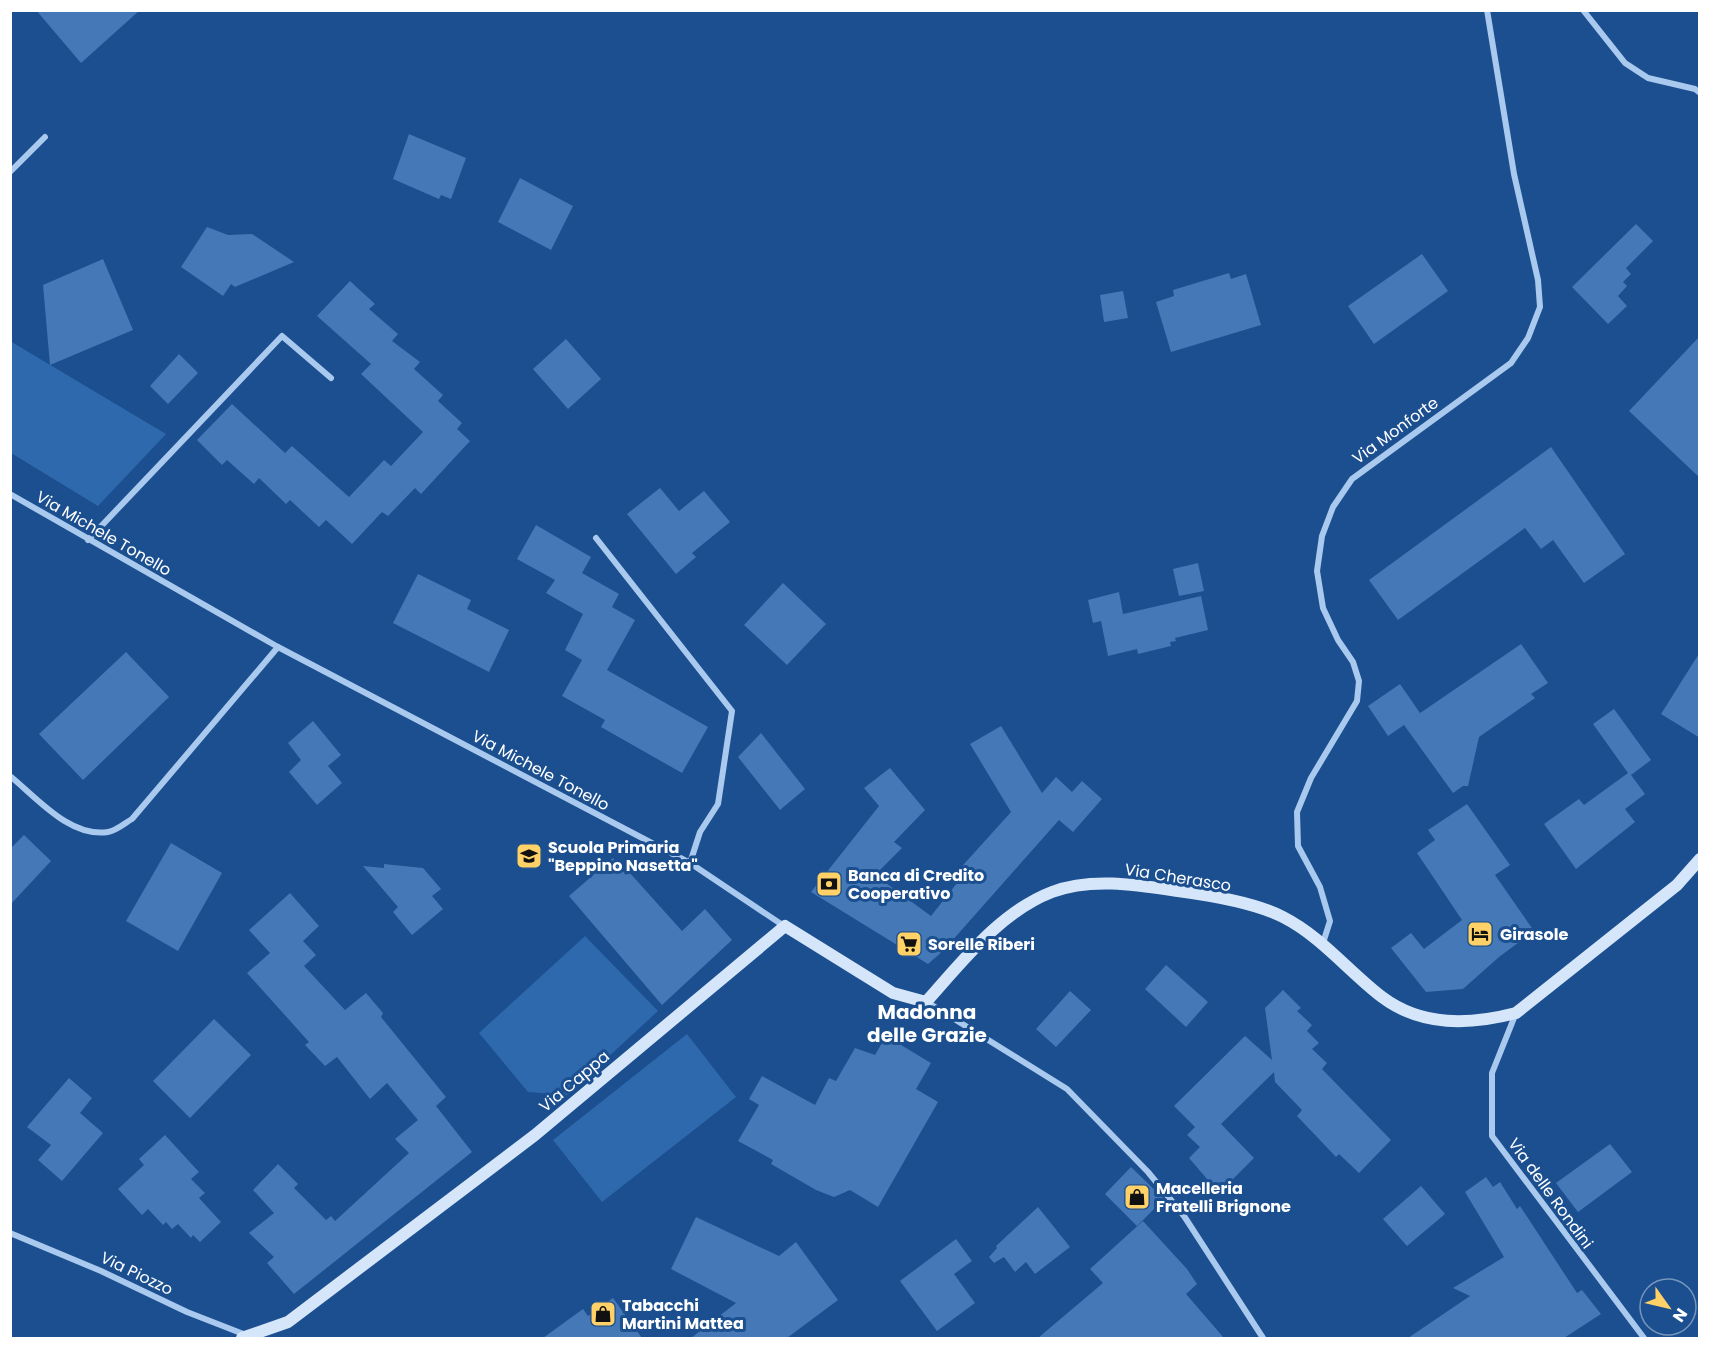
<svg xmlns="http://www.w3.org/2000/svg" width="1710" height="1349" font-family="Poppins,sans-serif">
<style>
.green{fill:#2e69ad}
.building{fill:#4478b7}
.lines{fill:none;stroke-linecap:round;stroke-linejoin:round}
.street{stroke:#a9c9ee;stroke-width:6}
.secondary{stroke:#d6e6fa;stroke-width:12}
.labels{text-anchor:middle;stroke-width:6;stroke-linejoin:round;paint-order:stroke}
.street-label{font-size:16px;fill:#fff;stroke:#1b4f8f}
.poi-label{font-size:16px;font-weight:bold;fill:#fff;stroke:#1b4f8f;text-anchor:start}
.quarter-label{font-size:20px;font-weight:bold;fill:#fff;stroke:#1b4f8f}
</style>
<rect width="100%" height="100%" fill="#1b4f8f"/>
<!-- green -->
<g class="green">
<path d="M10 341 166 434 98 506 11 453Z"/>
<path d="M585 936 658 1011 567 1095 528 1092 479 1033Z"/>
<path d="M687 1034 736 1097 602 1202 553 1140Z"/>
</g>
<!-- building -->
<g class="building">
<path d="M36 10H140L81 63Z"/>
<path d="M409 134 466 158 451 199 441 195 439 199 393 179Z"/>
<path d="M520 178 573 206 551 250 498 222Z"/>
<path d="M1636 224 1653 241 1626 268 1631 274 1623 282 1627 286 1618 296 1627 306 1608 324 1572 287Z"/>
<path d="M207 227 228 235 252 234 294 262 235 287 231 284 223 296 181 267Z"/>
<path d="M1422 254 1448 291 1374 344 1348 306Z"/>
<path d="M103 259 133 330 50 365 43 285Z"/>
<path d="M1229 273 1231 279 1246 274 1261 325 1171 352 1156 302 1174 296 1173 290Z"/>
<path d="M350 281 375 304 369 309 398 334 392 341 420 362 414 369 443 395 438 401 462 423 457 429 470 441 421 494 415 488 388 516 382 512 352 544 326 520 319 527 290 500 286 504 259 478 254 484 227 460 222 465 197 440 232 404 285 453 292 446 349 497 384 460 391 466 423 432 361 374 371 364 317 316Z"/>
<path d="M1123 291 1128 318 1104 322 1100 295Z"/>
<path d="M1700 336V478L1629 411Z"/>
<path d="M566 339 601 379 568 409 533 369Z"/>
<path d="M179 354 198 373 168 404 150 386Z"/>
<path d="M1551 447 1625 554 1584 583 1553 540 1541 549 1525 528 1398 620 1369 580Z"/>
<path d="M660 488 679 511 704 491 730 522 692 553 696 557 676 574 627 514Z"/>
<path d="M536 525 591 557 582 573 619 594 612 607 635 620 607 670 708 727 682 773 601 727 605 720 562 696 582 660 565 650 583 614 546 593 555 580 517 559Z"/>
<path d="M1198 563 1204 591 1179 596 1173 569Z"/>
<path d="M418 574 471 600 467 609 509 630 489 672 393 623Z"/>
<path d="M783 583 826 624 787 665 744 625Z"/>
<path d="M1119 592 1123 614 1201 596 1208 630 1175 638 1176 641 1170 642 1171 646 1138 654 1137 649 1108 656 1101 621 1093 623 1088 600Z"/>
<path d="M1521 644 1548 683 1531 694 1535 698 1479 737 1468 786H1463L1453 793 1404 725 1388 736 1368 706 1400 684 1420 713 1407 722Z"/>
<path d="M126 652 169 697 83 780 39 734Z"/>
<path d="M1700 652V738L1661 714Z"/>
<path d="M1614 709 1651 760 1631 775 1645 794 1625 809 1635 822 1576 869 1544 824 1579 799 1584 805 1628 773 1593 724Z"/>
<path d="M313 721 341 755 328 766 342 783 317 805 289 772 301 760 288 743Z"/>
<path d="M1001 726 1042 793 1056 777 1072 792 1082 781 1102 799 1073 832 1059 820 943 951 928 964 811 892 879 806 864 788 890 768 925 810 894 842 902 848 875 875 931 916 961 878 955 874 1011 812 970 744Z"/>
<path d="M761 733 805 789 780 810 738 757Z"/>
<path d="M1467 804 1510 865 1495 875 1534 931 1499 957 1463 989 1426 992 1391 948 1411 933 1424 949 1462 920 1417 853 1435 840 1428 830Z"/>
<path d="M24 835 51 861 10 905V849Z"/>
<path d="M171 843 222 873 178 951 126 921Z"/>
<path d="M613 858 626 875 629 872 682 931 705 909 732 940 662 1005 569 896Z"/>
<path d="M384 864 423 868 441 889 432 896 443 909 412 935 393 912 398 907 363 866 384 868Z"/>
<path d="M290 893 319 926 303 941 316 955 304 966 345 1010 366 993 383 1013 381 1017 446 1097 436 1106 472 1152 294 1294 267 1263 274 1257 249 1233 274 1213 253 1190 278 1164 298 1184 294 1188 326 1220 331 1216 335 1221 409 1153 395 1139 418 1120 387 1083 370 1099 337 1057 325 1066 305 1045 309 1042 247 973 270 953 249 930Z"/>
<path d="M1166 965 1208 1002 1186 1027 1145 989Z"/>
<path d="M1283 990 1301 1008 1297 1011 1312 1025 1307 1031 1319 1043 1312 1049 1327 1063 1322 1069 1391 1140 1359 1173 1339 1154 1336 1157 1297 1116 1302 1110 1275 1082 1274 1072 1221 1124 1254 1158 1219 1193 1189 1158 1200 1147 1187 1135 1195 1127 1174 1106 1245 1036 1272 1060 1265 1008Z"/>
<path d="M1070 991 1091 1010 1056 1047 1036 1029Z"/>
<path d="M214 1019 251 1055 190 1118 153 1081Z"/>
<path d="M886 1036 931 1063 916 1089 938 1102 878 1207 850 1190 834 1197 816 1190 771 1164 773 1160 738 1141 759 1105 749 1099 762 1076 815 1105 829 1078 836 1081 855 1048 875 1055Z"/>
<path d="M69 1078 92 1098 80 1113 103 1133 62 1181 38 1160 51 1145 27 1127Z"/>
<path d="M165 1135 199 1172 191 1179 205 1193 199 1198 221 1222 200 1242 193 1235 191 1238 178 1224 172 1229 166 1222 163 1225 148 1209 142 1215 118 1189 144 1165 139 1159Z"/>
<path d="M1610 1144 1632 1172 1578 1212 1556 1183Z"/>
<path d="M1131 1167 1164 1199 1137 1226 1105 1194Z"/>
<path d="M1486 1177 1493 1187 1500 1182 1517 1209 1520 1206 1577 1293 1582 1290 1601 1314 1564 1338H1408L1470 1296 1453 1288 1504 1257 1465 1192Z"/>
<path d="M1421 1186 1445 1214 1407 1246 1383 1219Z"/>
<path d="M1038 1207 1070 1247 1035 1274 1026 1262 1015 1272 1004 1257 994 1263 989 1257 997 1248 996 1246Z"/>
<path d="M696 1217 779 1256 796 1242 838 1300 787 1338H691L736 1303 671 1269Z"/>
<path d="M1143 1221 1187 1269 1197 1284 1186 1294 1224 1338H1038L1103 1283 1090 1269Z"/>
<path d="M956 1239 972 1261 954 1274 975 1303 937 1331 900 1281Z"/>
<path d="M613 1298 642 1338H543L583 1309 588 1316Z"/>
</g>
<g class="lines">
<!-- street -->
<g class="street">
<path d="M1583 10 1625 63 1648 78 1695 89 1700 93"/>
<path d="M10 172 45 137"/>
<path d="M10 494 278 647 690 863 784 926"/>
<path d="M596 538 732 711 718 804 700 832 690 863"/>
<path d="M88 540 282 336 331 378"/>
<path d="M10 776C37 798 70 838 108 832 116 831 125 823 132 819L278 647"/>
<path d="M1323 943 1330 921 1320 887 1298 846 1297 812 1311 778 1357 701 1359 681 1353 662 1338 640 1323 608 1317 571 1322 536 1333 507 1352 479 1511 363 1528 338 1540 307 1538 280 1514 174 1487 10"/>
<path d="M927 1002 1067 1089 1148 1172 1184 1216 1263 1338"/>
<path d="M1516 1013 1492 1073V1136L1644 1338"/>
<path d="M10 1233 101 1271 187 1312 246 1335"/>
</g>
<!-- secondary -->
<path class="secondary" d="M242 1338 288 1322 535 1135 785 926 893 993 926 1002C962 962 1000 912 1052 892 1091 877 1138 885 1178 891 1208 895 1256 903 1283 917 1322 937 1348 971 1382 997 1422 1027 1470 1025 1516 1013L1677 885 1700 859"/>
</g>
<!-- icons -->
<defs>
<g id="school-square" transform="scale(1.35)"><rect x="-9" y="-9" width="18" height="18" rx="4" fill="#ffd166" stroke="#1b4f8f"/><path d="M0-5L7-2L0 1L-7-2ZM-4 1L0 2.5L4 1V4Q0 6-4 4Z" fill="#111"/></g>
<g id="bank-square" transform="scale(1.35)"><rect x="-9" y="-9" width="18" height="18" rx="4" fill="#ffd166" stroke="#1b4f8f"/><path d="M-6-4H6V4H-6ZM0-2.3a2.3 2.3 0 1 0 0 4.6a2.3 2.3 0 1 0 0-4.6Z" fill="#111"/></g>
<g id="hotel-square" transform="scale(1.35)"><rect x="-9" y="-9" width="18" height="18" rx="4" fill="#ffd166" stroke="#1b4f8f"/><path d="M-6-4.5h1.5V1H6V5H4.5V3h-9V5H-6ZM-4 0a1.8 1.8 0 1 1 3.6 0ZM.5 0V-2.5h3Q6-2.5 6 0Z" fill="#111"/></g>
<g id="supermarket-square" transform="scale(1.35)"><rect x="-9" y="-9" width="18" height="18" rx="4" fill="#ffd166" stroke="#1b4f8f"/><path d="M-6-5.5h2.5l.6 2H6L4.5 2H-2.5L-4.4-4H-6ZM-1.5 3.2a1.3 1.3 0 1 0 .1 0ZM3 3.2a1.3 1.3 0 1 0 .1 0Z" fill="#111"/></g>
<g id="shop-square" transform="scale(1.35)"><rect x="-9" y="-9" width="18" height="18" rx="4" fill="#ffd166" stroke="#1b4f8f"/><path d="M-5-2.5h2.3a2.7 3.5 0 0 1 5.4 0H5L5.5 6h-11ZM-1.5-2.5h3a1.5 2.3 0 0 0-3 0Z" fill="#111"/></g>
</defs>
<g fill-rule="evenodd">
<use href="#school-square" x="529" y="856"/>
<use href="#bank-square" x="829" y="884"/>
<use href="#hotel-square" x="1480" y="934"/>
<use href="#supermarket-square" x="909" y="944"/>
<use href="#shop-square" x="1137" y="1197"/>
<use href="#shop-square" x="603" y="1314"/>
</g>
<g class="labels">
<!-- street labels -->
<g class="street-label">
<text transform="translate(1395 430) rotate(-36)" y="6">Via Monforte</text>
<text transform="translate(104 533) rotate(30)" y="6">Via Michele Tonello</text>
<text transform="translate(541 770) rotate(28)" y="6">Via Michele Tonello</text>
<text transform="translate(1178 877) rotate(9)" y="6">Via Cherasco</text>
<text transform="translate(574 1081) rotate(-40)" y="6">Via Cappa</text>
<text transform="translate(1551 1193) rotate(54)" y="6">Via delle Rondini</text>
<text transform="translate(137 1273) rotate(26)" y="6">Via Piozzo</text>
</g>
<!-- poi labels -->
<g class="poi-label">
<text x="548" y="853">Scuola Primaria<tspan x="548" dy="18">"Beppino Nasetta"</tspan></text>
<text x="848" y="881">Banca di Credito<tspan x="848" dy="18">Cooperativo</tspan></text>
<text x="1500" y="940">Girasole</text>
<text x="928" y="950">Sorelle Riberi</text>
<text x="1156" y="1194">Macelleria<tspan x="1156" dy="18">Fratelli Brignone</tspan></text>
<text x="622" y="1311">Tabacchi<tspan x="622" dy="18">Martini Mattea</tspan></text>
</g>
<!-- quarter labels -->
<g class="quarter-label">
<text x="927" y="1019">Madonna<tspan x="927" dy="23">delle Grazie</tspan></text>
</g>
</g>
<!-- border -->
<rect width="1710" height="1349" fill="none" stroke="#ffffff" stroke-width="24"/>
<!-- north arrow -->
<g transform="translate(1668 1307) rotate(124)"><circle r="28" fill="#1b4f8f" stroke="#7695bc" stroke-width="1.5"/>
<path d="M0-4.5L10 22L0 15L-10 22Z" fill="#ffd166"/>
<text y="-9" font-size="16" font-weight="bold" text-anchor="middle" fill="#ffffff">N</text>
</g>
</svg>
